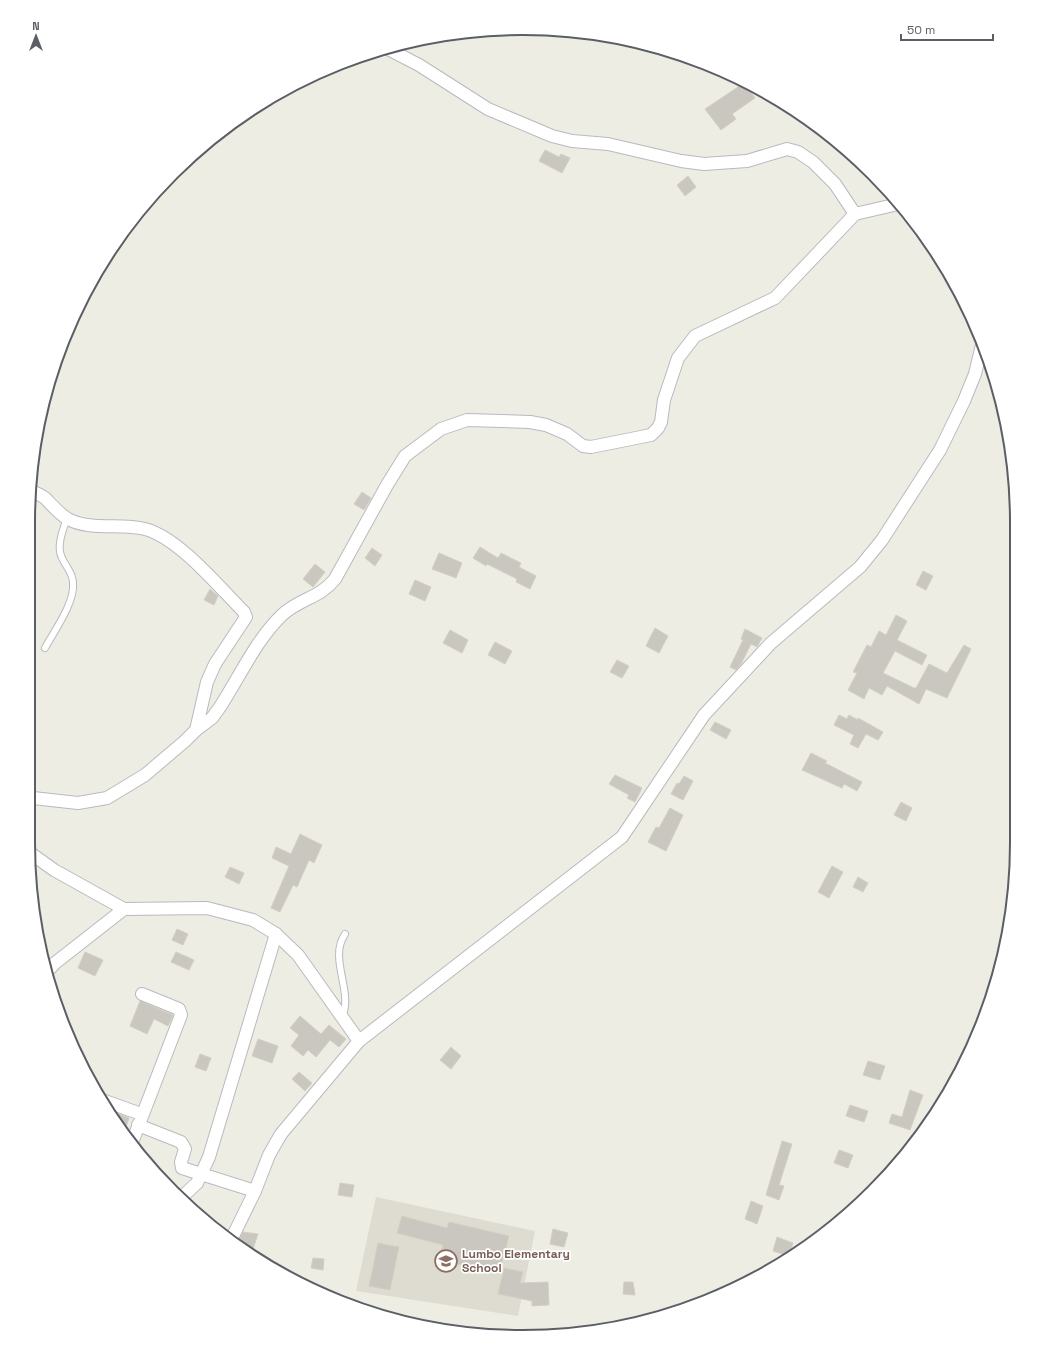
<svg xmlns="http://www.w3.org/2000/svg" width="1045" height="1365" font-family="'Space Grotesk',sans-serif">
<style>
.education{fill:#dedcd1}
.building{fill:#c9c7c0;stroke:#d3d0c1}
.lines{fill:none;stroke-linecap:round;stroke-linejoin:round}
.service-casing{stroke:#b8babf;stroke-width:8}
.minor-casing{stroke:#b8babf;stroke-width:14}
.service{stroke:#fff;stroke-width:6}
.minor{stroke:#fff;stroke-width:12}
.labels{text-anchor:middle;stroke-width:3.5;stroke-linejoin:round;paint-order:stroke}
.education-label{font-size:12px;font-weight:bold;fill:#785e54;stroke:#fff;text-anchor:start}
.rim{fill:none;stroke:#5b5e64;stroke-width:2}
</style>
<rect width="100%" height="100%" fill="#eeede3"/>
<!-- education -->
<path class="education" d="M376 1197 535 1231 518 1316 356 1291Z"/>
<!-- building -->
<g class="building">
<path d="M744 83 755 98 732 114 736 119 721 130 705 109Z"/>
<path d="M545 150 559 157 561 154 570 158 562 173 539 161Z"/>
<path d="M688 176 696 187 685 196 677 185Z"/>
<path d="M362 492 371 498 364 510 354 504Z"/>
<path d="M480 547 498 558 501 553 521 563 519 567 536 576 530 589 516 582 517 579 487 564 486 566 473 558Z"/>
<path d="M372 548 382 555 375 566 365 558Z"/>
<path d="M439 553 462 563 456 578 432 569Z"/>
<path d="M315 564 325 572 313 587 303 579Z"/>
<path d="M923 571 933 576 926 590 916 585Z"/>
<path d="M415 580 431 587 425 601 409 594Z"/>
<path d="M210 589 218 596 214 605 204 600Z"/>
<path d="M896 615 907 621 897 640 927 655 922 665 895 651 883 673 914 688H916L929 664 947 673 964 645 971 649 947 698 926 689 919 704 887 686 882 695 869 688 864 699 848 690 857 673 853 672 867 645 871 647 879 631 886 635Z"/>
<path d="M655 628 668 636 659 653 646 646Z"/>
<path d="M745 629 762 638 757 647 751 644 741 664 736 670 730 667 743 640 741 639Z"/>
<path d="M450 630 468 640 462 653 443 643Z"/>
<path d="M495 642 512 651 505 664 488 655Z"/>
<path d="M617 660 629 666 622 678 610 672Z"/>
<path d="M839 715 847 719 849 715 858 720V718L883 732 878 740 866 734 858 748 850 744 854 735 834 725Z"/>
<path d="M715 722 731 730 726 739 710 730Z"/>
<path d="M811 753 827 761 825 763 862 782 857 791 844 784 842 788 802 770Z"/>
<path d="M615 775 642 788 635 802 627 798 629 795 609 784Z"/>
<path d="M684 776 693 781 683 800 671 794 677 783 679 784Z"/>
<path d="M901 802 912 808 906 821 894 815Z"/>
<path d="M670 808 683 815 666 851 648 842 656 827 659 828Z"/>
<path d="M300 834 322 845 314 863 309 860 297 887 293 885 280 912 271 908 289 866 272 858 276 847 291 854Z"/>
<path d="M832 866 843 872 829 898 818 892Z"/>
<path d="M230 867 244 873 239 884 225 877Z"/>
<path d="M858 877 868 883 863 892 853 887Z"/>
<path d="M177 929 188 934 183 945 172 940Z"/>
<path d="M85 952 103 960 95 976 78 968Z"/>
<path d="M176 952 194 960 189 970 171 962Z"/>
<path d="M140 1001 173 1015 168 1026 154 1019 147 1034 130 1026Z"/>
<path d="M300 1016 321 1034 329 1025 346 1039 339 1047 330 1040 316 1057 308 1050 303 1056 291 1046 299 1035 290 1028Z"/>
<path d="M258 1039 278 1046 272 1063 252 1056Z"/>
<path d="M451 1047 461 1056 451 1069 440 1060Z"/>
<path d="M200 1054 211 1058 206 1071 195 1067Z"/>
<path d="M868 1061 885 1066 880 1080 863 1075Z"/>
<path d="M299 1072 312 1083 305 1091 292 1079Z"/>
<path d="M910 1090 923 1095 910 1130 889 1123 892 1114 902 1117Z"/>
<path d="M850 1105 868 1111 864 1122 846 1116Z"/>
<path d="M111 1111 129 1118 125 1130 120 1124Z"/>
<path d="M782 1141 792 1144 779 1185 784 1186 779 1200 766 1195Z"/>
<path d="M839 1150 853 1155 848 1168 834 1163Z"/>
<path d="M340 1183 354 1185 352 1197 338 1195Z"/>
<path d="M751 1201 763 1206 757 1224 745 1219Z"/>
<path d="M402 1216 447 1228 449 1222 509 1236 499 1274 439 1260 443 1245 397 1233Z"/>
<path d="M553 1229 568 1233 564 1247 550 1244Z"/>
<path d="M243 1232 258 1234 252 1252 238 1242Z"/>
<path d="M777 1237 793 1243 789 1256 773 1251Z"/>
<path d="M378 1243 399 1247 390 1290 369 1286Z"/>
<path d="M313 1258 324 1259 323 1270 311 1268Z"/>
<path d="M504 1268 523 1272 520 1283 548 1282 549 1305 532 1306V1301L498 1294Z"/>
<path d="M624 1282H633L635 1295 623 1294Z"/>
</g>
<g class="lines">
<!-- service casing -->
<g class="service-casing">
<g id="service">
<path d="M45 648C54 631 75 603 73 583 73 573 66 567 62 558 56 546 63 530 67 518"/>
<path d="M342 1017C354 992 328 959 345 934"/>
</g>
</g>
<!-- minor casing -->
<g class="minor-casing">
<g id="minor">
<path d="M388 49 419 65 488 109 552 136 572 141 608 144 681 161 704 164 747 161 787 149 798 152 813 162 835 184 855 214 898 204"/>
<path d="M196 730 212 718 220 707C240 676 256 640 282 615 300 598 319 599 335 579L387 485 405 456 441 429 467 420 530 422 546 425 567 434 583 446 591 447 651 435 658 428 661 422 664 400 678 358 695 336 775 298 855 214"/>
<path d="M28 800 33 798 78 803 107 798 145 775 185 741 196 730 207 682 215 664 246 617 244 612C219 587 179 538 145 529 120 523 91 531 68 519 59 514 52 505 45 498 41 495 34 492 29 490"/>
<path d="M29 852 54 870 124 909 207 908 253 920 276 934 298 955 359 1041"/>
<path d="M46 973 55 963 124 909"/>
<path d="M102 1100 141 1114"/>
<path d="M138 1125 181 1142 185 1149 181 1162 182 1168 255 1191"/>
<path d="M133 1140 181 1015 179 1009 142 994"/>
<path d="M181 1198 197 1183 209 1157 276 934"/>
<path d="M232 1238 255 1191 269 1155 281 1134 359 1041 622 837 704 715 771 643 860 567 882 540 940 450 964 401 975 374 982 345"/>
</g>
</g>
<!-- service -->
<use href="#service" class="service"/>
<!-- minor -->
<use href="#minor" class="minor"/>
</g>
<!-- icons -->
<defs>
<g id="school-ring" transform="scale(1.15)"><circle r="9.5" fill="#fff" stroke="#8d6e63" stroke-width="1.5"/><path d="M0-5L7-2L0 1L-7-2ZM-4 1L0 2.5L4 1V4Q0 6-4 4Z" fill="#8d6e63"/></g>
</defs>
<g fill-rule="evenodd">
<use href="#school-ring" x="446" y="1261"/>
</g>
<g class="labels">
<!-- education labels -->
<g class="education-label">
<text x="462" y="1258">Lumbo Elementary<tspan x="462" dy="14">School</tspan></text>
</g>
</g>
<!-- crop -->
<path d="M0 0H1045V1365H0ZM522 35H523A487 487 0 0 1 1010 522V843A487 487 0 0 1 523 1330H522A487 487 0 0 1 35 843V522A487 487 0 0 1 522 35Z" fill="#fff" fill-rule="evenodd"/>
<path class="rim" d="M522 35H523A487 487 0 0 1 1010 522V843A487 487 0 0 1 523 1330H522A487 487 0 0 1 35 843V522A487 487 0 0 1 522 35Z"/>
<!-- north arrow -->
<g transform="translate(36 36)" stroke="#ffffff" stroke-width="3" paint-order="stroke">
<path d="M0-3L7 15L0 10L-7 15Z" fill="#5b5e64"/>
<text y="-6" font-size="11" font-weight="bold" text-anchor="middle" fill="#5b5e64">N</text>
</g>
<!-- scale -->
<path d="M901 34v6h92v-6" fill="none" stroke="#5b5e64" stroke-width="2"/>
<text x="907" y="34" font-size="12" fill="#5b5e64" stroke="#ffffff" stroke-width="3" paint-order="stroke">50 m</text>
</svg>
